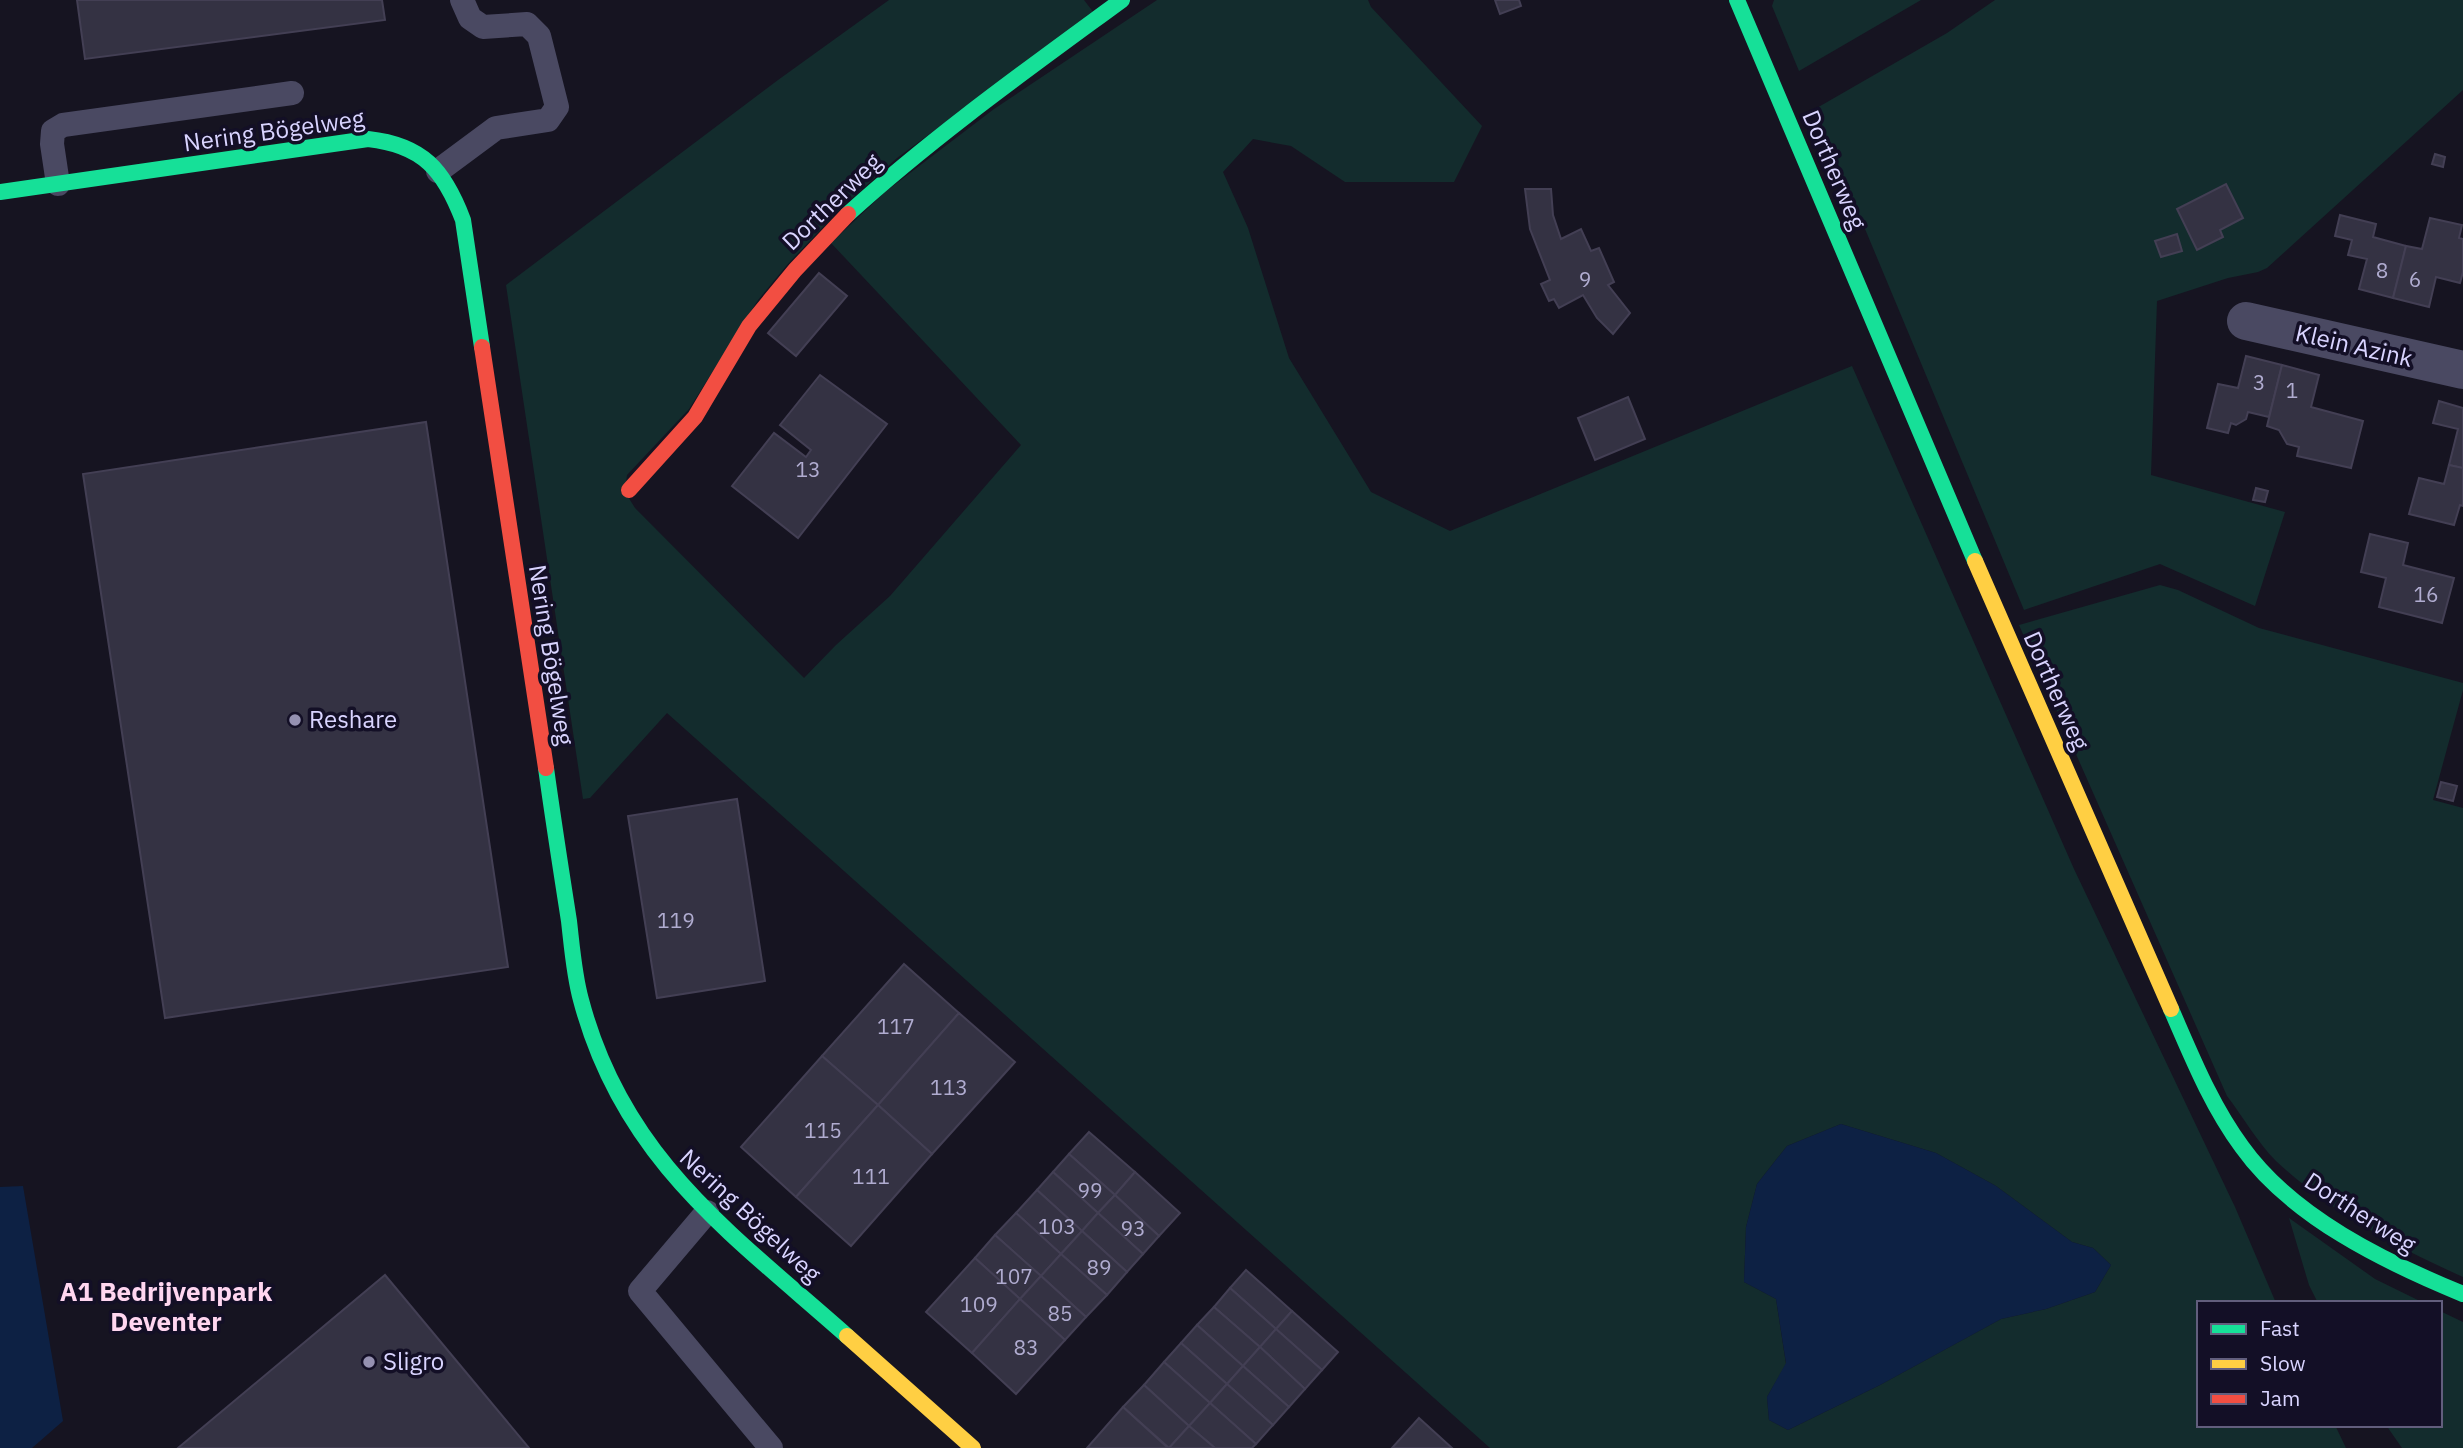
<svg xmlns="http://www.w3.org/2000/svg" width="2463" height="1448" font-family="'IBM Plex Sans',sans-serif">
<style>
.green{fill:#132c2d;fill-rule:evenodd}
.water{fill:#0d2144}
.building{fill:#343243;stroke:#433f54;stroke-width:2}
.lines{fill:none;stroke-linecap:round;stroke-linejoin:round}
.lane{stroke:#4a4962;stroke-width:24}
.street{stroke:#4a4962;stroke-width:38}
.fast{stroke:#16e098;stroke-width:16}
.slow{stroke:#ffcf43;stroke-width:16}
.jam{stroke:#f24e42;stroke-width:16}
.poi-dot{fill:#9591b1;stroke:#130f26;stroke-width:2.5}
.labels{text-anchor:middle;stroke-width:7;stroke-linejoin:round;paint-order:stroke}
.number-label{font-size:21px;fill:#b0acd0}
.street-label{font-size:24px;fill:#d9d4ff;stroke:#130f26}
.poi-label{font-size:24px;fill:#d9d4ff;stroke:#130f26;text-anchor:start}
.neighbourhood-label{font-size:26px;font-weight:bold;fill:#ffd6f0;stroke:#130f26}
</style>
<rect width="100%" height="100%" fill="#161421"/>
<!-- green -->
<g class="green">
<path d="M889 0H1084L1094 13 897 158 840 209 787 265 758 300 689 409 627 475 625 492 635 508 804 678 836 645 890 596 1021 445 831 243 885 192 994 109 1157 0H1368L1371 7 1482 126 1454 182H1345L1291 146 1253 139 1223 172 1248 228 1289 358 1371 492 1450 531 1852 366 2074 869 2235 1207 2276 1303H2199V1425H2335L2346 1448H1490L667 713 590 798 583 799 506 285 778 80ZM1841 1124 1936 1153 1996 1186 2072 1242 2093 1248 2111 1265 2095 1292 2046 1309 2001 1319 1880 1385 1788 1430 1769 1420 1767 1397 1786 1364 1776 1299 1744 1282 1746 1227 1757 1184 1787 1146Z"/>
<path d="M1774 0H1921L1799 71 1772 6Z"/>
<path d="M1995 0H2463V90L2267 268 2258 272 2228 278 2157 301 2151 475 2285 512 2255 606 2160 564 2024 610 1815 109 1947 33Z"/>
<path d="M2160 585 2178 590 2259 628 2463 683V690L2433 800 2463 808V1277C2396 1247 2330 1211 2276 1161 2258 1143 2243 1117 2227 1096L2019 625Z"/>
<path d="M2289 1218 2375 1279 2424 1303H2318L2309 1285Z"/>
<path d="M2440 1311 2463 1322V1448H2402L2386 1425H2440Z"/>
</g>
<!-- water -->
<g class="water">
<path d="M1841 1124 1936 1153 1996 1186 2072 1242 2093 1248 2111 1265 2095 1292 2046 1309 2001 1319 1880 1385 1788 1430 1769 1420 1767 1397 1786 1363 1776 1299 1744 1282 1746 1227 1757 1184 1787 1146Z"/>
<path d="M23 1186 63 1421 32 1448H0V1187Z"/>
</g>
<!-- building -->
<g class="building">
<path d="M77 0H382L385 20 85 59Z"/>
<path d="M1495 0H1519L1521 6 1500 14Z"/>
<path d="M2435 154 2445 157 2443 167 2432 164Z"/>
<path d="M2226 184 2243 218 2220 230 2223 237 2197 250 2177 209Z"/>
<path d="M1525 189H1551L1553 215 1561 239 1581 229 1591 251 1599 248 1614 282 1608 285 1630 313 1613 334 1597 318 1583 295 1559 308 1554 299 1549 301 1541 284 1550 280 1530 229Z"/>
<path d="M2340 215 2376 224 2373 237 2406 246 2393 298 2359 289 2367 259 2348 255 2352 240 2335 236Z"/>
<path d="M2430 218 2462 225 2459 238 2463 239V272L2460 283 2436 277 2429 307 2393 298 2406 246 2422 249Z"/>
<path d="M2177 234 2182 251 2161 257 2155 241Z"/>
<path d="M819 273 847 296 796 356 768 333Z"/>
<path d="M2246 356 2282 365 2269 417 2248 412 2246 419 2236 425 2231 423 2228 433 2207 428 2218 384 2238 388Z"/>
<path d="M2282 365 2319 375 2311 407 2363 421 2351 468 2297 456 2299 447 2287 444 2279 430 2267 426Z"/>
<path d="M820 375 887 424 798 538 732 486 774 433 806 457 811 450 780 425Z"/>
<path d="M1628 397 1645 439 1595 460 1578 418Z"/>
<path d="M2439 401 2463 408V468L2449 465 2458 429 2433 423Z"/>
<path d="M426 422 508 967 165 1018 83 474Z"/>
<path d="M2449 465 2463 468V506L2460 505 2454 525 2409 514 2419 478 2444 484Z"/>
<path d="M2256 488 2268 491 2265 502 2253 500Z"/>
<path d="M2370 534 2408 543 2403 565 2454 578 2442 623 2379 607 2386 578 2361 572Z"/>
<path d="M2441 782 2457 786 2453 801 2437 797Z"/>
<path d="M737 799 765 981 657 998 628 816Z"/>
<path d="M904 964 959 1013 878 1105 822 1056Z"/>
<path d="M959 1013 1015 1062 932 1154 878 1105Z"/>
<path d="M822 1056 878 1105 796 1197 741 1147Z"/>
<path d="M878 1105 932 1154 851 1246 796 1197Z"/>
<path d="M1089 1132 1135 1172 1115 1195 1069 1154Z"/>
<path d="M1069 1154 1115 1195 1098 1213 1053 1172Z"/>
<path d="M1053 1172 1098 1213 1082 1231 1037 1190Z"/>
<path d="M1135 1172 1180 1213 1159 1236 1115 1195Z"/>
<path d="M1037 1190 1082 1231 1061 1254 1016 1213Z"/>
<path d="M1115 1195 1159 1236 1143 1254 1098 1213Z"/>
<path d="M1016 1213 1061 1254 1041 1276 995 1235Z"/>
<path d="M1098 1213 1143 1254 1127 1272 1082 1231Z"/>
<path d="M1082 1231 1127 1272 1107 1295 1061 1254Z"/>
<path d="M995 1235 1041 1276 1020 1299 975 1258Z"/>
<path d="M1061 1254 1107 1295 1086 1317 1041 1276Z"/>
<path d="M975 1258 1020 1299 972 1353 926 1312Z"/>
<path d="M1246 1270 1292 1311 1276 1329 1230 1288Z"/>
<path d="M385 1275 529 1448H178Z"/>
<path d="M1041 1276 1086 1317 1065 1340 1020 1299Z"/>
<path d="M1230 1288 1276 1329 1260 1347 1214 1307Z"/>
<path d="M1020 1299 1065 1340 1016 1394 972 1353Z"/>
<path d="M1214 1307 1260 1347 1243 1366 1197 1325Z"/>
<path d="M1292 1311 1338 1352 1322 1370 1276 1329Z"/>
<path d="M1197 1325 1243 1366 1227 1384 1181 1343Z"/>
<path d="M1276 1329 1322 1370 1305 1389 1260 1347Z"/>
<path d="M1181 1343 1227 1384 1210 1403 1164 1362Z"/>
<path d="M1260 1347 1305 1389 1289 1407 1243 1366Z"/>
<path d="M1164 1362 1210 1403 1189 1426 1144 1385Z"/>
<path d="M1243 1366 1289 1407 1273 1425 1227 1384Z"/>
<path d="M1227 1384 1273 1425 1256 1444 1210 1403Z"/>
<path d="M1144 1385 1189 1426 1169 1448 1123 1407Z"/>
<path d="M1210 1403 1256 1444 1252 1448H1215L1189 1426Z"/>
<path d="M1123 1407 1168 1448H1087Z"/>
<path d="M1419 1418 1452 1448H1392Z"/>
<path d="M1189 1426 1215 1448H1169Z"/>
</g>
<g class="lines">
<!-- lane -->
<g class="lane">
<path d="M438 171 496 128 548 120 557 107 539 36 527 24 483 27 470 18 462 0"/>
<path d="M58 184 52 144 53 131 63 125 292 93"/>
<path d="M707 1212 640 1291 771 1448"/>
</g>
<!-- street -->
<path class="street" d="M2246 321 2463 370"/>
<!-- fast -->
<g class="fast">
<path d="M1737 0 1975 561"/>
<path d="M0 192 368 139C423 145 444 170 463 220L482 347"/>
<path d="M848 214C934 136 1028 69 1122 0"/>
<path d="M546 768C553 819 561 870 569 921 572 947 574 975 581 1000 623 1159 731 1233 847 1336"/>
<path d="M2171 1009C2192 1057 2211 1105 2242 1147 2292 1217 2385 1262 2463 1294"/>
</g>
<!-- slow -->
<g class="slow">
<path d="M1975 561 2171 1009"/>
<path d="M847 1336 973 1448"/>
</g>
<!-- jam -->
<g class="jam">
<path d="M482 347 546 768"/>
<path d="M629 490 695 417 749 326 795 270 848 214"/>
</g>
</g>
<!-- markers -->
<g class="poi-dot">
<circle cx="295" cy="720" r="7"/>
<circle cx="369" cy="1362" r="7"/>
</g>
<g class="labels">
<!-- number labels -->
<g class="number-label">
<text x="2382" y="278">8</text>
<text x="1585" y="287">9</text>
<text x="2415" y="287">6</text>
<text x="2259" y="390">3</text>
<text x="2292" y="398">1</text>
<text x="808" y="477">13</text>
<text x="2426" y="602">16</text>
<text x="676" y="928">119</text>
<text x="896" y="1034">117</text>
<text x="949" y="1095">113</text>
<text x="823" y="1138">115</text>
<text x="871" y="1184">111</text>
<text x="1090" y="1198">99</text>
<text x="1057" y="1234">103</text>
<text x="1133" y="1236">93</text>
<text x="1099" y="1275">89</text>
<text x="1014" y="1284">107</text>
<text x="979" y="1312">109</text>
<text x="1060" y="1321">85</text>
<text x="1026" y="1355">83</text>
</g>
<!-- street labels -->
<g class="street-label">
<text transform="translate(274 131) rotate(-8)" y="8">Nering Bögelweg</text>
<text transform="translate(1834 170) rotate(67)" y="8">Dortherweg</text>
<text transform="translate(832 202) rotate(-44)" y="8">Dortherweg</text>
<text transform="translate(2354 346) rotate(13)" y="8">Klein Azink</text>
<text transform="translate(551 655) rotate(81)" y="8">Nering Bögelweg</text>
<text transform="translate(2056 691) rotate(66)" y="8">Dortherweg</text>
<text transform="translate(2360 1213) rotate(33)" y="8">Dortherweg</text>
<text transform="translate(750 1216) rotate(43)" y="8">Nering Bögelweg</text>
</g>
<!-- poi labels -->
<g class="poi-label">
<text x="309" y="728">Reshare</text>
<text x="383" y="1370">Sligro</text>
</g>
<!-- neighbourhood labels -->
<g class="neighbourhood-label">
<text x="166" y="1301">A1 Bedrijvenpark<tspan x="166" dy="30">Deventer</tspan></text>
</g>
</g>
<!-- legend -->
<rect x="2197" y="1301" width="245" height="126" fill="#130f26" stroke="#625e7d" stroke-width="2"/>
<rect x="2211" y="1324" width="35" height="10" fill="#16e098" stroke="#625e7d" stroke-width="2"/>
<text x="2260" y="1336" font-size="21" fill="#d9d4ff">Fast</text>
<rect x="2211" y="1359" width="35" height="10" fill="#ffcf43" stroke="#625e7d" stroke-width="2"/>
<text x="2260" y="1371" font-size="21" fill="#d9d4ff">Slow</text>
<rect x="2211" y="1394" width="35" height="10" fill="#f24e42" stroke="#625e7d" stroke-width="2"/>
<text x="2260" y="1406" font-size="21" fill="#d9d4ff">Jam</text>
</svg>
